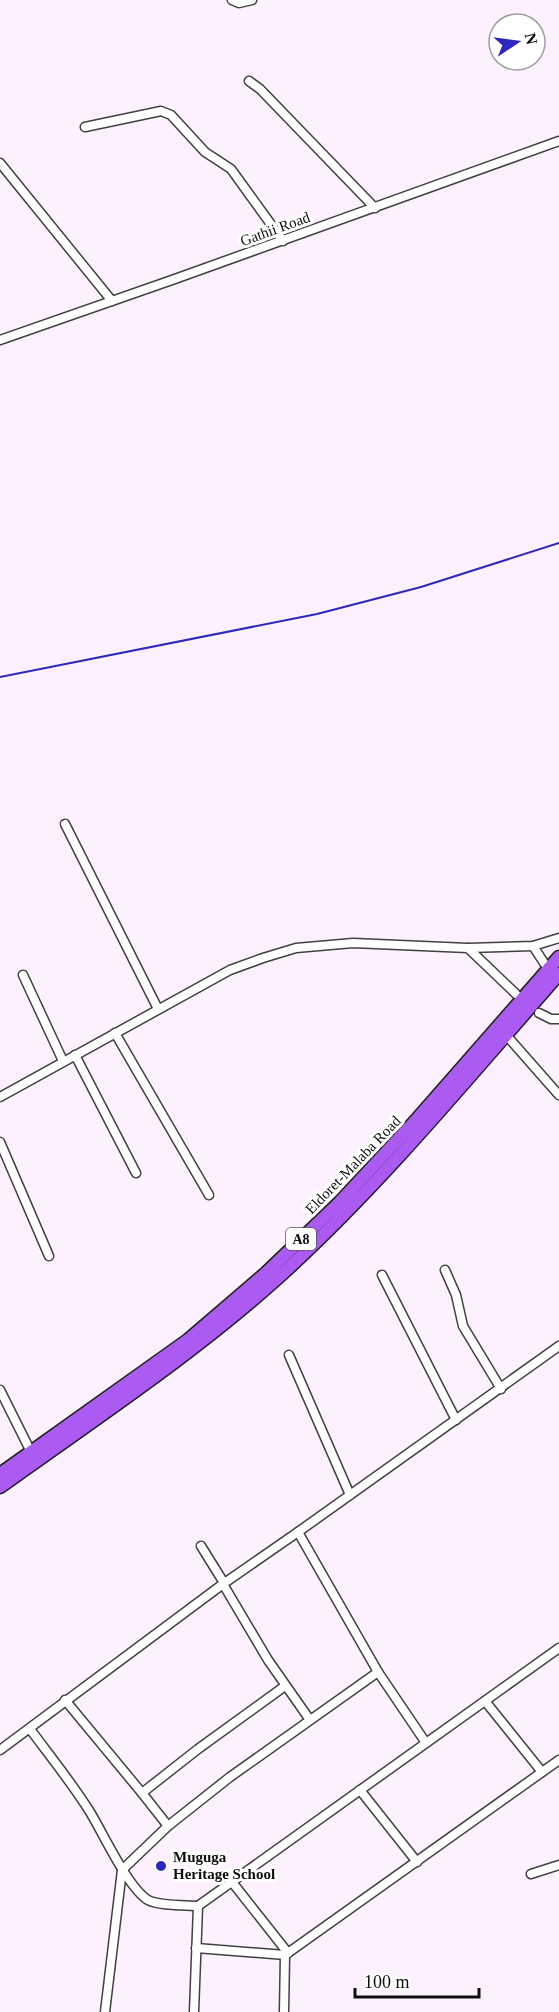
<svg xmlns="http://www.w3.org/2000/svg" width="559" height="2012" font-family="'Times New Roman',serif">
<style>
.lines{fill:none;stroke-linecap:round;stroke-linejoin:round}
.minor-casing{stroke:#414141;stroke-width:11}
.highway-casing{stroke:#1f1f1f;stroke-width:15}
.minor{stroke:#fff;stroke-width:8}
.highway{stroke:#ac5bf2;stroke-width:12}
.rail{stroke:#2c28bd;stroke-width:2}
.poi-dot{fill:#2c28bd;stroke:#fff;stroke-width:2}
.labels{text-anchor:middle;stroke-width:6;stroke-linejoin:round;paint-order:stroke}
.shield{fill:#fff;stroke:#565656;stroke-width:1.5}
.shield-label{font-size:14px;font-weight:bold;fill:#0e0e0e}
.street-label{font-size:15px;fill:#0e0e0e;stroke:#fff}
.poi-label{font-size:15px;font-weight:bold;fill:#0e0e0e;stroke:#fff;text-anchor:start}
</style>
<rect width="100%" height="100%" fill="#fdf0ff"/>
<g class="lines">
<!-- minor casing -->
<g class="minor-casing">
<g id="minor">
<path d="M232 0 239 3 252 0"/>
<path d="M249 81 260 89 375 208"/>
<path d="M85 127 161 111 171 115 205 152 231 169 283 241"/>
<path d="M0 163 112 301"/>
<path d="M0 340 172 280 559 141"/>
<path d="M65 824 158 1009"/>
<path d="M533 946 548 969"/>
<path d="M468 948 533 946 559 938"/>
<path d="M23 975 63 1061"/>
<path d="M539 1013 551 1019H559"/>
<path d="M115 1033 209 1195"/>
<path d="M506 1035 559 1095"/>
<path d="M75 1055 136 1173"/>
<path d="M0 1097 230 970 263 958 296 948 353 943 468 948 516 994"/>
<path d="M0 1142 49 1256"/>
<path d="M445 1270 456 1295 463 1326 501 1389"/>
<path d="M382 1275 456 1420"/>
<path d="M289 1355 350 1495"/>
<path d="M0 1390 31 1452"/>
<path d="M298 1532 559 1346"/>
<path d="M201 1546 224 1583"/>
<path d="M223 1584 268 1660 310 1720"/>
<path d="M65 1700 142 1793 198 1749 285 1686"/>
<path d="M485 1701 542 1772"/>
<path d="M30 1729C50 1756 72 1783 90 1812 103 1833 128 1888 148 1900 159 1906 185 1905 198 1906L559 1648"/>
<path d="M0 1750 223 1584 298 1532 378 1672 426 1743"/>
<path d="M360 1790 417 1862"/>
<path d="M142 1793 168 1826"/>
<path d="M531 1874 559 1865"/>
<path d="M232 1882 288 1953"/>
<path d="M196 1948 285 1955 559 1760"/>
<path d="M105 2012 122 1870 168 1826 230 1777 378 1672"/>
<path d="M194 2012 198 1906"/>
<path d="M284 2012 285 1955"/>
</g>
</g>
<!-- highway casing -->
<g class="highway-casing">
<g id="highway">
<path d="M0 1474 188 1340 266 1273 339 1203 418 1118 559 957"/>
<path d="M0 1487C96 1418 195 1353 282 1274 381 1184 470 1075 559 974"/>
</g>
</g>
<!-- minor -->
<use href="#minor" class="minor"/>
<!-- highway -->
<use href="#highway" class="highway"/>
<!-- rail -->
<path class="rail" d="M0 677 317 614 421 587 559 543"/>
</g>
<!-- markers -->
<circle class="poi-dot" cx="161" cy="1866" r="6"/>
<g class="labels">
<!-- shield labels -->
<rect class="shield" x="286" y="1228" width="30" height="22" rx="4.5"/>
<g class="shield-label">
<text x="301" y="1244">A8</text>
</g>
<!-- street labels -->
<g class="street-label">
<text transform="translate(275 229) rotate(-20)" y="5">Gathii Road</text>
<text transform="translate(353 1165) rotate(-46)" y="5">Eldoret-Malaba Road</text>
</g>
<!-- poi labels -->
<g class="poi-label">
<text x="173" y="1862">Muguga<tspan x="173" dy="17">Heritage School</tspan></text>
</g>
</g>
<!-- north arrow -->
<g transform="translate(517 42) rotate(77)"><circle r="28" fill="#ffffff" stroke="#9f9f9f" stroke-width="1.5"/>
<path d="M0-4.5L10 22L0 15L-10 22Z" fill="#2c28bd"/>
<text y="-9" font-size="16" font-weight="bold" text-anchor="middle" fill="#0e0e0e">N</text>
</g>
<!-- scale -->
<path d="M355 1988v9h124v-9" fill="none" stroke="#0e0e0e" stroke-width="3"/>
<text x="364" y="1988" font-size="18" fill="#0e0e0e" stroke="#ffffff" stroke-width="4.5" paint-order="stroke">100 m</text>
</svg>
